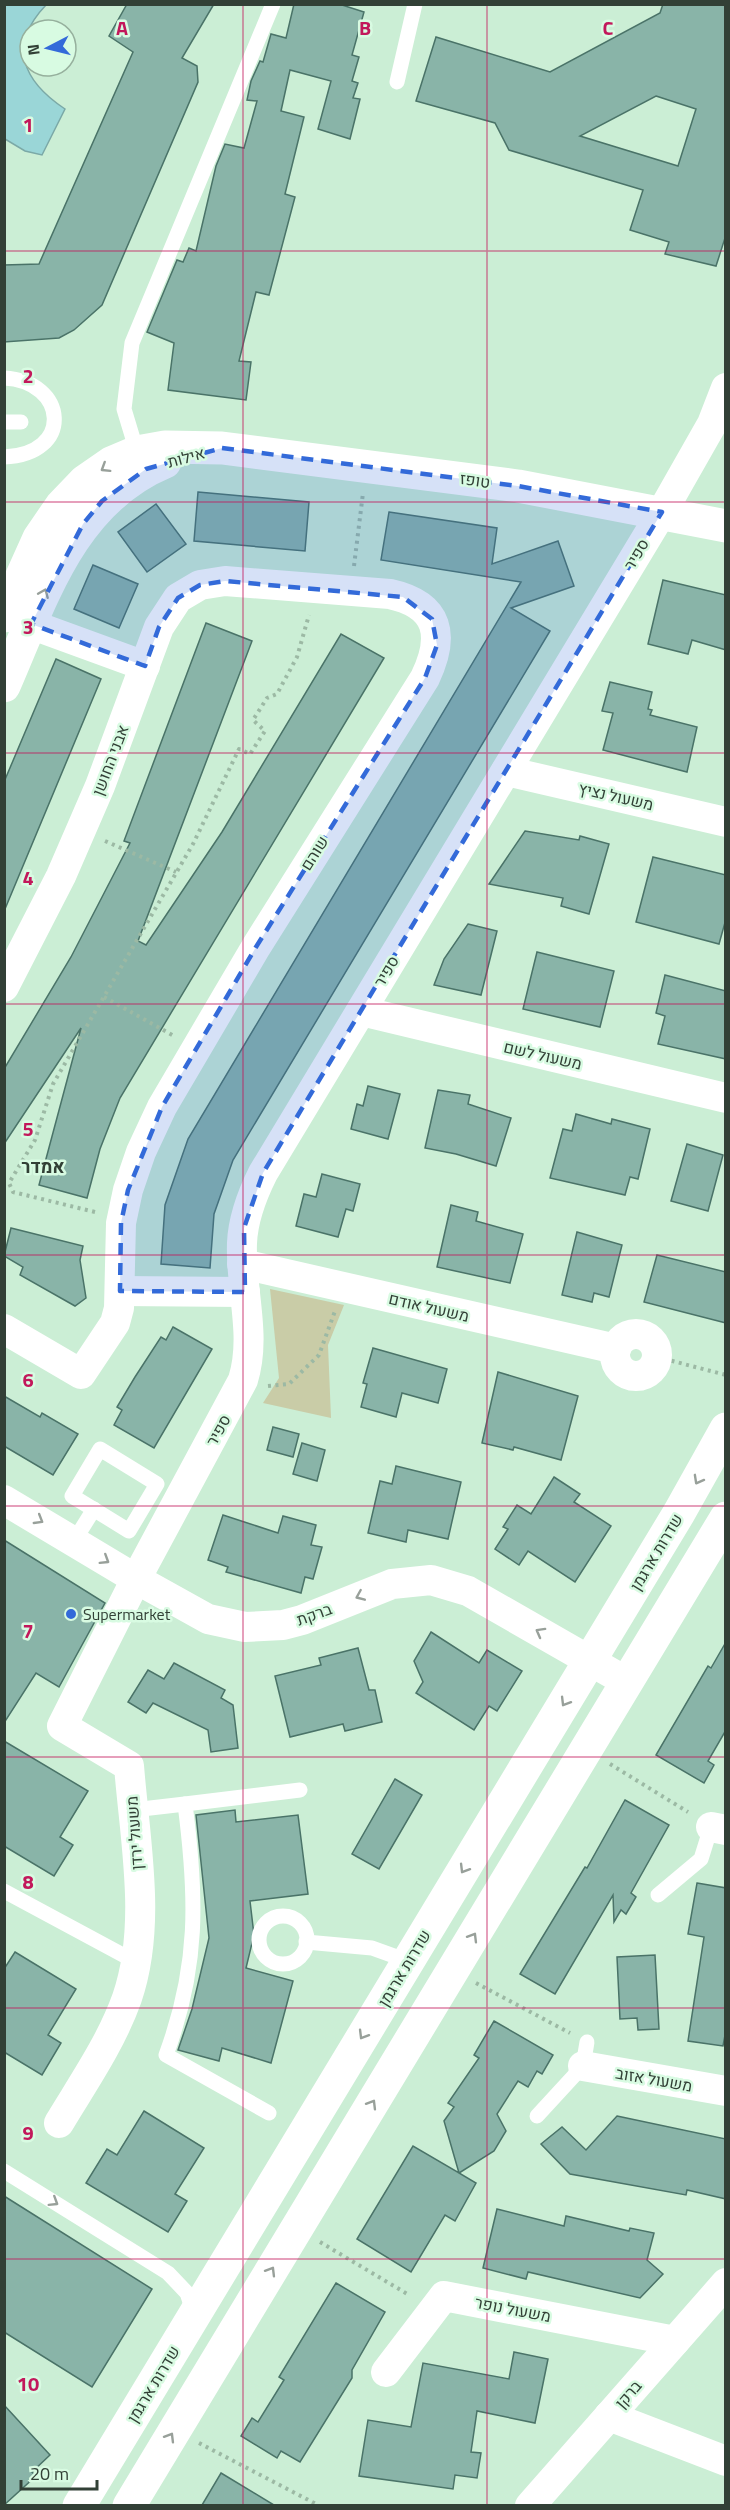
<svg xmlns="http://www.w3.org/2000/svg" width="730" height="2510" font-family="'Titillium Web',Heebo,sans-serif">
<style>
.green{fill:#c9cca7}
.water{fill:#9ad6d7;stroke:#7ba9a7;stroke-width:1.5}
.building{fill:#89b4a8;stroke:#4a7368;stroke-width:1.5;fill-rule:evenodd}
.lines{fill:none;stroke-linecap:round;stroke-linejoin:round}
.path{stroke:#9cb9a4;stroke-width:4;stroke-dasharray:3 4.5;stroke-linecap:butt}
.service{stroke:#fff;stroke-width:15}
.minor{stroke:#fff;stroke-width:30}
.tertiary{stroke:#fff;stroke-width:33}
.oneway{stroke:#98a09a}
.marked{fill:#336ad9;fill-opacity:0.2;stroke:#336ad9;stroke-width:4.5;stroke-dasharray:12 8;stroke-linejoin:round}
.grid{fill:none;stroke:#c2185b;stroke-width:1.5;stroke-opacity:0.55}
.poi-dot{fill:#336ad9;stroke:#d8fbe2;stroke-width:2}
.labels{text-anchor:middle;stroke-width:5;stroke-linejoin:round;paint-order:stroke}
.street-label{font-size:16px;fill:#324036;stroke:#d8fbe2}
.poi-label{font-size:16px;fill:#324036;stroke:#d8fbe2;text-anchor:start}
.neighbourhood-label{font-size:18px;font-weight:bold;fill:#324036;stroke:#d8fbe2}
.grid-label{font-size:20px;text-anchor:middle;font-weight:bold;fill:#c2185b;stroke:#d8fbe2;stroke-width:5;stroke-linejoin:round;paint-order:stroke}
</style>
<rect width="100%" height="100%" fill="#cbeed5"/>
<!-- green -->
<path class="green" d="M270 1289 344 1305 328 1345 331 1418 263 1403 279 1378Z"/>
<!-- water -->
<path class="water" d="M4 5H46C7 46 23 81 65 109L42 155 25 151 5 139Z"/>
<!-- building -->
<g class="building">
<path d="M127 4H214L182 58 197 66 198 82 102 305 74 330 59 338 4 342V265L39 264 133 52 109 36Z"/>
<path d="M294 4H339L364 12 352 55 359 57 352 81 358 83 353 98 360 99 350 139 318 129 331 81 290 70 281 111 304 117 285 194 295 197 269 295 256 292 239 361 251 362 246 400 168 390 174 343 147 332 177 260 183 262 189 248 196 251 216 166 225 144 244 148 257 101 247 100 251 81 260 61 263 62 271 34 286 38Z"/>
<path d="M663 4H726V235L716 266 665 254 669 242 630 230 643 190 509 150 495 123 416 101 436 37 550 72 660 13ZM656 96 696 109 678 166 580 136Z"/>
<path d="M198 492 309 502 305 551 194 541Z"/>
<path d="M156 504 186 544 147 572 118 532Z"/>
<path d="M389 512 497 528 492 564 558 541 574 586 511 608 550 631 233 1160 214 1214 210 1268 161 1264 165 1205 188 1139 521 582 381 560Z"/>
<path d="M93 565 138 584 119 628 74 609Z"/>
<path d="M663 580 726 595V650L692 640 688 654 648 644Z"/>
<path d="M206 623 252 641 138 941 146 945 222 832 341 634 384 658 120 1098 100 1149 87 1198 39 1185 81 1028 4 1144V1069L71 957 130 843 124 841Z"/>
<path d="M56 659 101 679 5 909 4 782Z"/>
<path d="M610 682 652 692 648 709 652 710 650 715 697 727 687 772 603 750 613 713 602 711Z"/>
<path d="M525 831 579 840 580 836 609 844 589 914 561 906 563 898 489 884Z"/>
<path d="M653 857 726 875V919L719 944 636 922Z"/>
<path d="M468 924 497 931 481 995 434 985 444 959Z"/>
<path d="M537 952 614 971 600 1027 523 1009Z"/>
<path d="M665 975 726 991V1059L658 1044 665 1016 656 1013Z"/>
<path d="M368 1086 400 1094 388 1139 351 1129 357 1104 363 1106Z"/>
<path d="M438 1090 470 1095 468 1104 511 1118 496 1166 456 1154 425 1148Z"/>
<path d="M576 1114 611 1124 612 1119 650 1129 638 1179 630 1177 625 1195 550 1178 563 1129 572 1131Z"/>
<path d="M687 1144 723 1155 708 1211 671 1201Z"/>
<path d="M322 1174 360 1184 353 1211 346 1209 338 1237 296 1226 304 1194 316 1197Z"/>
<path d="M451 1205 478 1212 476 1221 523 1234 510 1283 437 1267Z"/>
<path d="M11 1228 83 1246 80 1260 86 1298 75 1306 20 1275 23 1267 4 1256Z"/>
<path d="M577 1232 622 1245 609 1297 594 1293 592 1302 562 1295Z"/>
<path d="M657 1255 726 1272V1323L644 1302Z"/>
<path d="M173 1327 212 1349 154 1448 114 1425 122 1410 117 1407 135 1377 161 1337 166 1340Z"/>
<path d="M373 1348 447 1369 438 1403 402 1393 396 1417 361 1407 367 1384 363 1383Z"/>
<path d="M498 1372 578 1396 561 1460 514 1447 513 1450 482 1443Z"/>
<path d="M4 1396 40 1417 42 1413 78 1434 53 1475 4 1446Z"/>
<path d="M273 1427 299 1434 293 1457 267 1450Z"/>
<path d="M302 1443 325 1450 317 1481 293 1474Z"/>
<path d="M396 1466 461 1482 448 1539 408 1530 406 1542 368 1533 380 1481 392 1484Z"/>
<path d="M554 1477 580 1494 574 1502 611 1526 575 1582 528 1551 519 1565 495 1549 508 1529 503 1527 517 1505 531 1514Z"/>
<path d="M223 1515 278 1533 283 1516 316 1525 311 1545 322 1547 313 1579 305 1577 301 1593 226 1572 228 1567 208 1560Z"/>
<path d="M4 1540 105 1603 59 1687 36 1673 4 1723Z"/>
<path d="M431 1632 479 1663 487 1650 522 1671 497 1711 489 1706 474 1730 416 1693 423 1682 414 1661Z"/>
<path d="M726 1642V1730L708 1761 714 1765 704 1783 656 1755 708 1666 711 1668Z"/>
<path d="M358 1648 369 1690H375L382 1722 345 1731 343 1724 290 1737 275 1676 321 1665 319 1658Z"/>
<path d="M174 1663 225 1690 221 1698 233 1705 238 1748 211 1752 208 1730 153 1703 146 1713 128 1702 148 1670 164 1679Z"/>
<path d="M4 1741 88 1791 60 1837 73 1845 54 1876 4 1846Z"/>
<path d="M395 1779 422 1795 379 1869 352 1854Z"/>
<path d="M625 1800 669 1825 631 1893 636 1897 626 1914 621 1910 614 1922 613 1895 555 1994 520 1974 585 1867 587 1868Z"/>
<path d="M235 1810 236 1822 298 1815 308 1894 250 1901 254 1935 246 1968 293 1981 271 2063 222 2048 219 2061 178 2050 192 2009 209 1938 196 1815Z"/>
<path d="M697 1883 726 1888V2030L723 2046 688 2041 704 1937 688 1934Z"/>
<path d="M15 1952 76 1989 48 2035 61 2043 42 2075 4 2052V1969Z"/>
<path d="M655 1955 659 2029 638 2030 637 2018 620 2019 617 1957Z"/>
<path d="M494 2021 553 2055 542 2074 537 2071 528 2087 518 2081 497 2114 506 2131 494 2151 459 2173 476 2183 455 2221 445 2215 411 2272 357 2239 413 2146 459 2173 444 2121 454 2107 448 2103 479 2058 474 2055Z"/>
<path d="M144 2111 204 2148 175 2194 187 2201 168 2232 86 2183 107 2149 117 2155Z"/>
<path d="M617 2116 726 2139V2199L687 2190 686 2195 570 2174 541 2144 562 2127 586 2150Z"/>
<path d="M4 2196 152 2289 92 2387 4 2332Z"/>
<path d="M497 2209 564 2226 566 2216 629 2231 630 2228 654 2233 647 2260 663 2274 640 2298 528 2272 526 2279 483 2268Z"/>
<path d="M336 2283 385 2312 352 2370V2378L300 2462 281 2451 277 2458 241 2436 252 2418 258 2422 284 2380 279 2377Z"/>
<path d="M514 2352 548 2359 535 2423 477 2411 471 2452 481 2453 477 2478 455 2475 453 2489 359 2476 368 2420 411 2427 423 2363 509 2379Z"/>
<path d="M4 2405 50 2455 32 2472 36 2476 4 2505Z"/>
<path d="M221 2473 274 2505H202Z"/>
</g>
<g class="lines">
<!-- path -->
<g class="path">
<path d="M354 566 363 493"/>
<path d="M105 841 176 872"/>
<path d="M104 997 174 1036"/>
<path d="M95 1212 13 1192 9 1183 35 1140 53 1084 193 844 239 749 250 754 265 731 253 720 267 698 277 694 297 657 309 615"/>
<path d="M657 1357 726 1375"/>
<path d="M268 1386 289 1384 319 1355 335 1311"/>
<path d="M610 1764 688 1812"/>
<path d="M476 1983 570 2033"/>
<path d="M320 2242 409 2295"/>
<path d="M199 2443 318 2505"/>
</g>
<!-- service -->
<g class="service">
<path d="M397 82 415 4"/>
<path d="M4 378C68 381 74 455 4 457"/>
<path d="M4 422H21"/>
<path d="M137 452 124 409 132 343 273 4"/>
<path d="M100 1449 157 1484 129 1531 72 1496Z"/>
<path d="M74 1541 94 1509"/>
<path d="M133 1810 185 1804"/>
<path d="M4 1891 136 1962"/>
<path d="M658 1895 701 1859 711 1827"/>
<circle cx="283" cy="1940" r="24"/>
<path d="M306 1942 372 1948 408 1961"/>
<path d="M269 2113 166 2055C199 1966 197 1897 185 1804L300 1790"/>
<path d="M537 2116 583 2066 587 2042"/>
<path d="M4 2171 168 2273 187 2293 193 2311"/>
</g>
<!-- minor -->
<g class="minor">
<path d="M8 616 145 666"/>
<path d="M506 771 726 822"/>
<path d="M4 987 61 876 100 786 159 627 178 598 200 585 225 581 390 594C440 605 445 636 425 678L256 947 162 1107 141 1152 128 1190 121 1223 119 1308 115 1323 81 1374 4 1329"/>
<path d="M361 1011 726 1098"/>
<path d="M242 1264 616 1349"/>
<path d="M120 1291 245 1292"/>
<circle cx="636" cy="1355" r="21"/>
<path d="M4 1500 136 1579 208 1619 245 1627 283 1625 302 1620 392 1584 431 1580 468 1591 627 1682"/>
<path d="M711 1827 726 1830"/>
<path d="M583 2066 726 2091"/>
<path d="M59 2123C83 2083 111 2043 127 1998 152 1925 135 1842 129 1766L62 1726 136 1579 243 1380C257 1335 240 1289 242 1243 243 1218 252 1195 263 1173L662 512 712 424 726 388"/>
<path d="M386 2372 444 2296 675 2341"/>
<path d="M609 2416 726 2461"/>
<path d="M530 2506 726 2283"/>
</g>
<!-- tertiary -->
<g class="tertiary">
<path d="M4 616 39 538 61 506 85 481 111 463 137 452 165 447 222 448 518 486 726 526"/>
<path d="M4 686C42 599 71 501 165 462"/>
<path d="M79 2506 679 1513 726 1429"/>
<path d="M129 2506 726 1518"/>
</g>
</g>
<!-- one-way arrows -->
<defs><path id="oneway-chevron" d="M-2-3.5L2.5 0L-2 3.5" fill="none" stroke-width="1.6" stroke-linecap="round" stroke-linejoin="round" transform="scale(1.5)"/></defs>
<g class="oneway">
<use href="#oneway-chevron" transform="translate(105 468) rotate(148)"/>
<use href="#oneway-chevron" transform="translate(44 593) rotate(-67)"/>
<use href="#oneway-chevron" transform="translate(698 1480) rotate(119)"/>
<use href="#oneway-chevron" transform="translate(39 1520) rotate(31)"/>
<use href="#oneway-chevron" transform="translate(105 1560) rotate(32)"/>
<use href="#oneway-chevron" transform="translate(360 1596) rotate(157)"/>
<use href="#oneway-chevron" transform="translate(540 1632) rotate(-151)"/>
<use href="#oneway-chevron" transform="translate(565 1702) rotate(121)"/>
<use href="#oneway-chevron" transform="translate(464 1869) rotate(121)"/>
<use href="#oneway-chevron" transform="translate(473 1937) rotate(-59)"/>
<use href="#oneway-chevron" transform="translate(363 2035) rotate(121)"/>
<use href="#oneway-chevron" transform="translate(372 2104) rotate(-59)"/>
<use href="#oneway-chevron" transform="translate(54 2202) rotate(32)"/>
<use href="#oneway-chevron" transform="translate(271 2271) rotate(-59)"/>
<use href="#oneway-chevron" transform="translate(170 2437) rotate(-59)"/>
</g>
<!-- marked area -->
<path class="marked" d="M222 448 518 486 662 512 263 1173 244 1228 245 1292 120 1291 121 1223 128 1190 162 1107 256 947 425 678 437 645 432 619 403 597 225 581 200 585 178 598 159 627 145 666 31 624 83 524 102 501 146 469Z"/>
<!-- grid -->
<path class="grid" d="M243 4V2506M487 4V2506M4 251H726M4 502H726M4 753H726M4 1004H726M4 1255H726M4 1506H726M4 1757H726M4 2008H726M4 2259H726"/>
<!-- markers -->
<circle class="poi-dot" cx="71" cy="1614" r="6"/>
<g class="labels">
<!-- street labels -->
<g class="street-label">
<text transform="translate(186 457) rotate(-15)" y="6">אילות</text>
<text transform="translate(475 480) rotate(8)" y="6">טופז</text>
<text transform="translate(636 554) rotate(-59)" y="6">ספיר</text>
<text transform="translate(110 760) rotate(-69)" y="6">אבני החושן</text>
<text transform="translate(616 796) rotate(13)" y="6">משעול נציץ</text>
<text transform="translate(314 853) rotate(-58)" y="6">שוהם</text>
<text transform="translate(386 971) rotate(-59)" y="6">ספיר</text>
<text transform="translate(543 1055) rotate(13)" y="6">משעול לשם</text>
<text transform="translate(429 1307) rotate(13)" y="6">משעול אודם</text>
<text transform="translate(218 1430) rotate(-61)" y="6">ספיר</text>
<text transform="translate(656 1552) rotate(-59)" y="6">שדרות ארגמן</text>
<text transform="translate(314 1614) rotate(-20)" y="6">ברקת</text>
<text transform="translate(134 1833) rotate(-94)" y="6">משעול ירדן</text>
<text transform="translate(404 1968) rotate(-59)" y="6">שדרות ארגמן</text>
<text transform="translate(654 2079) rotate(10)" y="6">משעול אזוב</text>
<text transform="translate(513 2309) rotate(11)" y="6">משעול נופר</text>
<text transform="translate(153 2384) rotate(-59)" y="6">שדרות ארגמן</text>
<text transform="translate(628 2394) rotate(-49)" y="6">ברקן</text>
</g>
<!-- poi labels -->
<g class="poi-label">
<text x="83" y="1620">Supermarket</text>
</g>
<!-- neighbourhood labels -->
<g class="neighbourhood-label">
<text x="43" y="1173">אמדר</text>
</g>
</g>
<g class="grid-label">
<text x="122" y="35">A</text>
<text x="365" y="35">B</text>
<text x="608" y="35">C</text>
<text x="28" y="132">1</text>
<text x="28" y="383">2</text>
<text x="28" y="634">3</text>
<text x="28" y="885">4</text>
<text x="28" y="1136">5</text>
<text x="28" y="1387">6</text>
<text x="28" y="1638">7</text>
<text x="28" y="1889">8</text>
<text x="28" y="2140">9</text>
<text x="28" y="2391">10</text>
</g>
<!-- border -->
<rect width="730" height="2510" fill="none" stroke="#324036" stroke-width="12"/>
<!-- north arrow -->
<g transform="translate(48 48) rotate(263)"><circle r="28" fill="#d8fbe2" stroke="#96b09d" stroke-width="1.5"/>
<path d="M0-4.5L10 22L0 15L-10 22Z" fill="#336ad9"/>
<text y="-9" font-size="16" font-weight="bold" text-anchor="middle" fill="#324036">N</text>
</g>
<!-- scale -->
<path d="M21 2480v9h76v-9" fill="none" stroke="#324036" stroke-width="3"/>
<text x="30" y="2480" font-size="18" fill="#324036" stroke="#d8fbe2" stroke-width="4.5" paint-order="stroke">20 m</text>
</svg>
